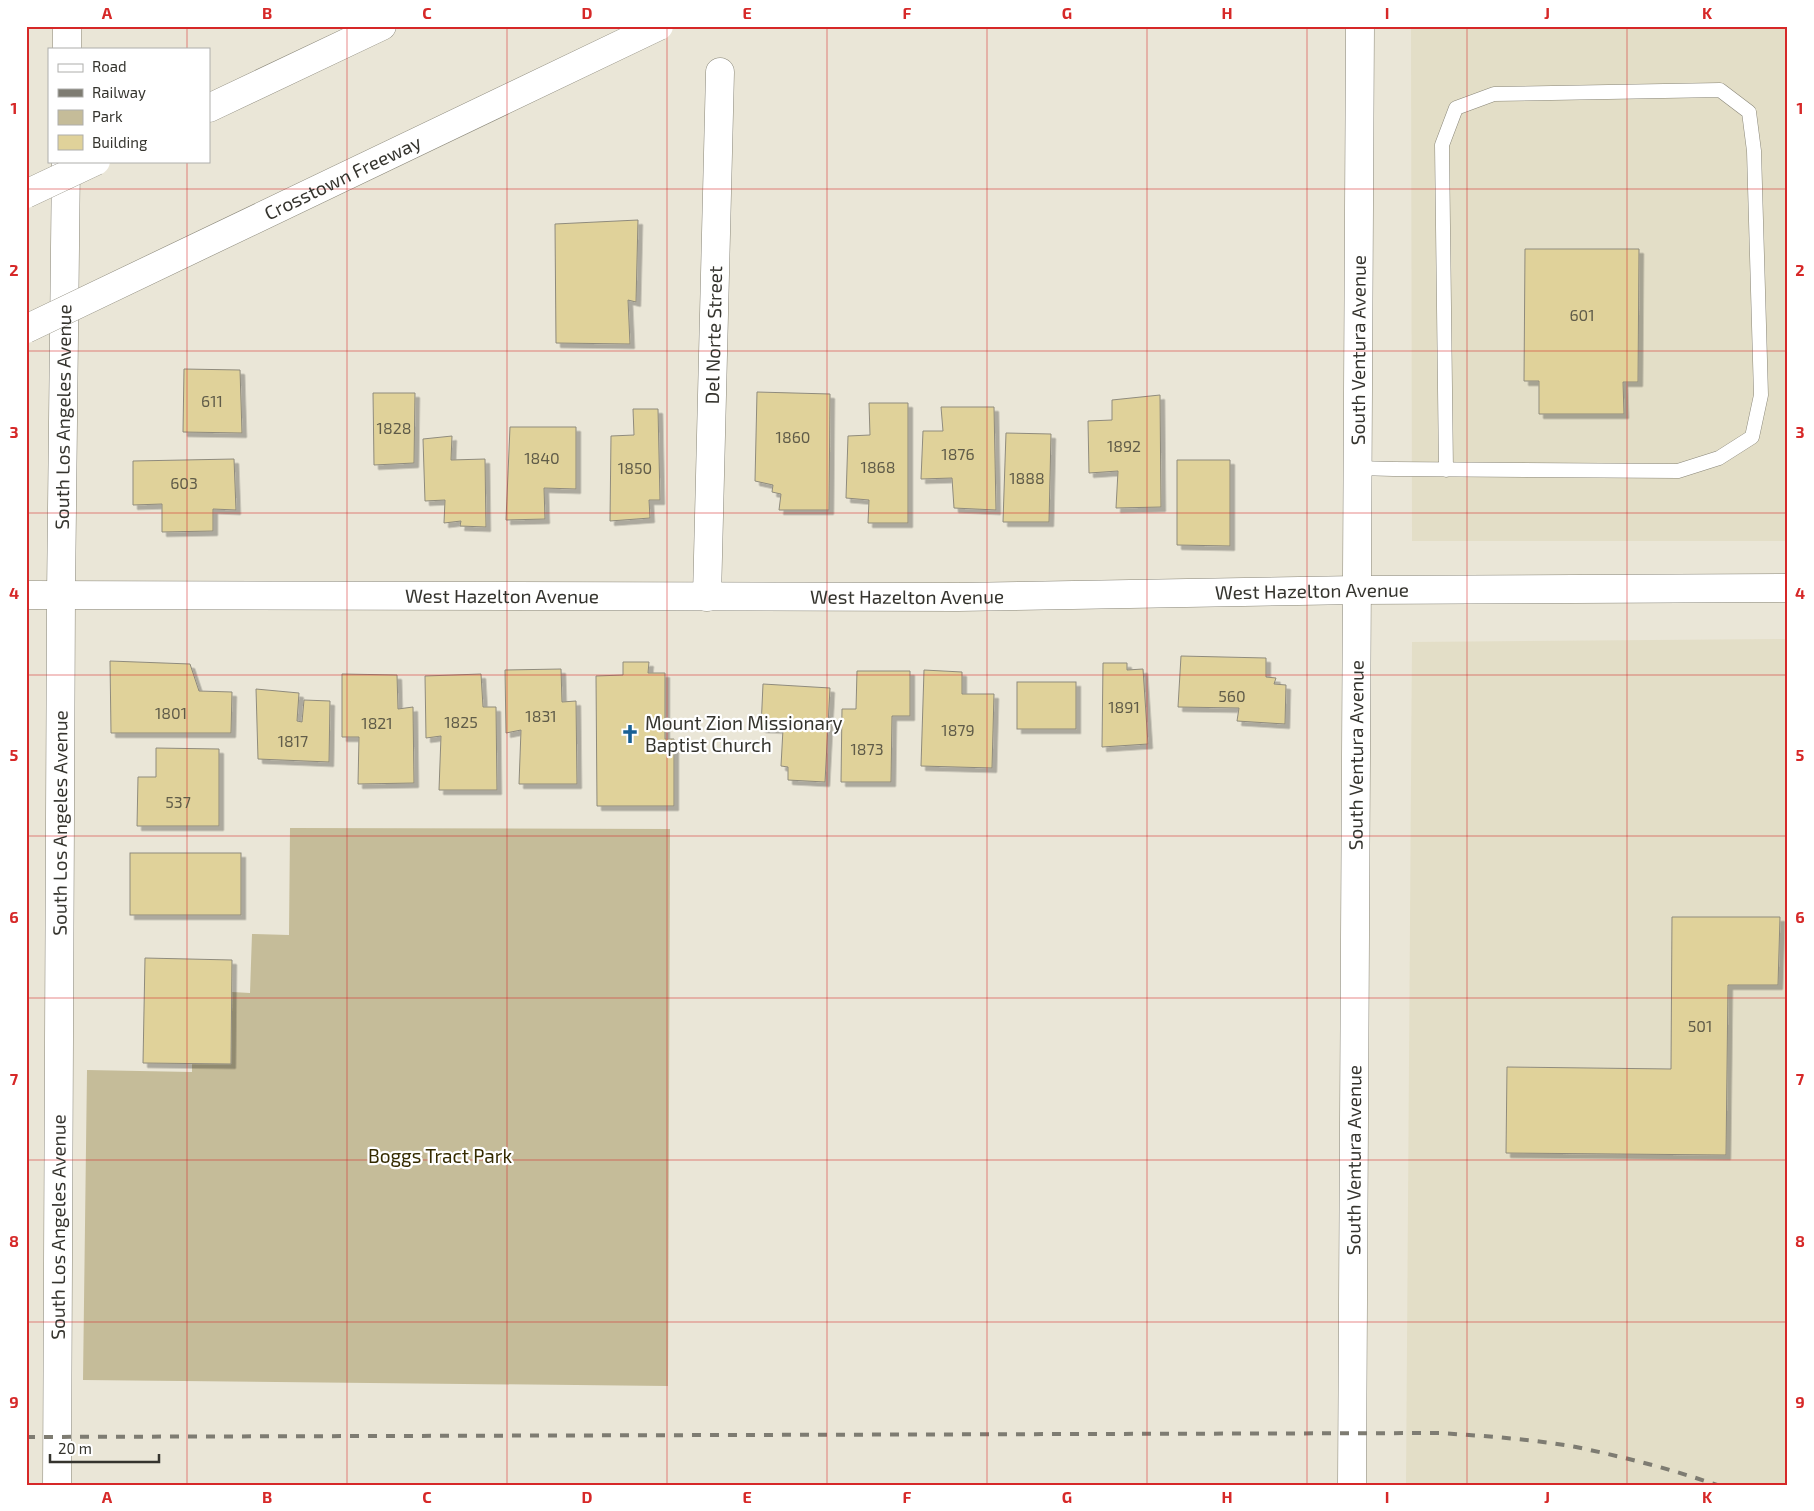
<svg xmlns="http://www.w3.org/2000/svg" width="1814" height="1511" font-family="'Exo 2',sans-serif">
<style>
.built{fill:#e3dec7}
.green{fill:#c5bc99}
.building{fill:#e0d29a;stroke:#8f8b7d;filter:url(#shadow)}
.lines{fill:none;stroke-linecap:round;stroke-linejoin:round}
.lane-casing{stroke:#898678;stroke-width:15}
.street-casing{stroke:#898678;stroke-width:29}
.highway-casing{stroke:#898678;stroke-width:29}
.lane{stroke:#fff;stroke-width:14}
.street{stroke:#fff;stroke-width:28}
.highway{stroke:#fff;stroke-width:28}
.rail{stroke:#7e7c72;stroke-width:4;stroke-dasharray:9 9;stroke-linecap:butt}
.highway-bridge-casing{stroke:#898678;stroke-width:29;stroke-linecap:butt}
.highway-bridge{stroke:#fff;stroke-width:28}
.grid{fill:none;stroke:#d62828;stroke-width:1;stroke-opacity:0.55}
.labels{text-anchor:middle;stroke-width:4.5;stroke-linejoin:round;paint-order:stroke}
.number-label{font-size:16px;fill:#605c49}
.street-label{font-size:19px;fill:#35342e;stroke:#fff}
.poi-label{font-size:19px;fill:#35342e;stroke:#fff;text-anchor:start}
.park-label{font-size:19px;fill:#352b00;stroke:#fff}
.neatline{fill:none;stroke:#d62828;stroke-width:2}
.grid-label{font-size:16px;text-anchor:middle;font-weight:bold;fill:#d62828}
</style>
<defs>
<filter id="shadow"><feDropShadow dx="4.5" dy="4.5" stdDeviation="0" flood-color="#0004"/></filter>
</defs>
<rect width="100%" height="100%" fill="#eae6d7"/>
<!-- built -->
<g class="built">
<path d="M1411 26H1788V541H1412Z"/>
<path d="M1788 639V1485H1406L1412 642Z"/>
</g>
<!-- green -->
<path class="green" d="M290 828 670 829 668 1386 83 1380 87 1070 192 1072V1064H231L232 992 250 993 252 934 289 935Z"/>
<!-- building -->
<g class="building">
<path d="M638 220 636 302 628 300 630 344 556 343 555 224Z"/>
<path d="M1525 249H1639L1638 382H1623L1624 414H1539V381H1524Z"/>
<path d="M184 369 240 370 242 433 183 432Z"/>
<path d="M757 392 830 394 829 510H779L781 494 772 492 773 485 755 481Z"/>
<path d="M373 393H415L414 463 374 465Z"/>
<path d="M1160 395 1161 507 1116 508 1118 471 1089 473 1088 421 1112 420V400Z"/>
<path d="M869 403H908V523H868L869 500 846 498 848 436 870 435Z"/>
<path d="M941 407H994L996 510 954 508 952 478 921 479 923 431H943Z"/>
<path d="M633 409H658L660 500H649L650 518 610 521 611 436 634 435Z"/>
<path d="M510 427H576V489L544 488 545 519 506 520Z"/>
<path d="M1006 433 1051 434 1049 522H1003Z"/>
<path d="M452 436 451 460 485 459 486 527 460 526 461 521 444 523 445 500 425 501 423 439Z"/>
<path d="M234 459 236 510 213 509V531L162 532V504L133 505V461Z"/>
<path d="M1177 460H1230V546L1177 545Z"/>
<path d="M1181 656 1266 658V677L1276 678 1274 684 1286 685 1285 724 1237 721 1239 708 1178 707Z"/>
<path d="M110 661 190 664 199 691 232 692 231 733H111Z"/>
<path d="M623 662H649L648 673H665V739H674V806H597L596 676 623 675Z"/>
<path d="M1103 663H1127V670L1143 669 1148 744 1102 747Z"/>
<path d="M561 669 562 702 576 701 577 784H519L521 730 506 733 505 670Z"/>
<path d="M924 670 962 672V694H994L992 768 921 766Z"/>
<path d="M857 671H910V716H892L891 782H841L842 709H856Z"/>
<path d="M342 674 397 675 398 709 413 707 414 783 358 784 359 737H342Z"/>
<path d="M481 674 483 707H496L497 790H439L441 736 426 738 425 676Z"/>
<rect x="1017" y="682" width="59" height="47"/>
<path d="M763 684 830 688 825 782 788 780V767L781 766 783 729 761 728Z"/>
<path d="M256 689 299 693 297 721 302 722 304 700 330 701 329 762 258 759Z"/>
<path d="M156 748 219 749V826H137L138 777H156Z"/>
<rect x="130" y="853" width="111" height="62"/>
<path d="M1672 917H1780L1778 985H1728L1726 1155 1506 1153 1507 1067 1671 1069Z"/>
<path d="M145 958 232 960 231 1064 143 1063Z"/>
</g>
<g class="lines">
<!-- lane casing -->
<g class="lane-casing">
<path id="lane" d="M1357 468 1393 469 1678 471 1719 458 1752 437 1761 395 1754 151 1749 112 1720 90 1494 94 1456 108 1442 145 1446 470"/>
</g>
<!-- street casing -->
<g class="street-casing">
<g id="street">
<path d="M67 49V26"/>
<path id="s1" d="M26 595 958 597 1357 590 1788 588"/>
<path id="s2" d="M707 597 720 72"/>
<path id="s3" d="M57 1485 61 595 66 161"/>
<path id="s4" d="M1352 1485 1360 26"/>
</g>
</g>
<!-- highway casing -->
<g class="highway-casing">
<path id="highway" d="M209 108 382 26"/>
</g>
<!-- lane -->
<use href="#lane" class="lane"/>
<!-- street -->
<use href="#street" class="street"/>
<!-- highway -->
<use href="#highway" class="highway"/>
<!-- rail -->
<path class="rail" d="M26 1437 1439 1433C1485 1436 1531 1439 1576 1447 1624 1457 1671 1469 1717 1485"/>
<!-- highway-bridge casing -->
<g class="highway-bridge-casing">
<g id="highway-bridge">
<path d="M26 194 96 161"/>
<path id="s5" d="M26 329 659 26"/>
</g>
</g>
<!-- highway-bridge -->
<use href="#highway-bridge" class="highway-bridge"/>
</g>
<!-- grid -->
<path class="grid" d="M187 26V49M347 26V1485M507 26V1485M667 26V1485M827 26V1485M987 26V1485M1147 26V1485M1307 26V1485M1467 26V1485M1627 26V1485M187 161V1485M26 189H1788M26 351H1788M26 513H1788M26 675H1788M26 836H1788M26 998H1788M26 1160H1788M26 1322H1788"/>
<!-- icons -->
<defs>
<g id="church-bare" transform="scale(1.5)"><path d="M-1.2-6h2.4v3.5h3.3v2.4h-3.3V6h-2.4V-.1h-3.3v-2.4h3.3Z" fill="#196094" stroke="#fff" stroke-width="2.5" paint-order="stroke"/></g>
</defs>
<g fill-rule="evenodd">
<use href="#church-bare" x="630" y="734"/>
</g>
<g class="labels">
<!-- number labels -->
<g class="number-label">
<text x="1582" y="321">601</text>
<text x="212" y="407">611</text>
<text x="394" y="434">1828</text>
<text x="793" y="443">1860</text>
<text x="1124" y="452">1892</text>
<text x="958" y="460">1876</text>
<text x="542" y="464">1840</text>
<text x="878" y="473">1868</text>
<text x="635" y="474">1850</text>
<text x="1027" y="484">1888</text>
<text x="184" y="489">603</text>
<text x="1232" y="702">560</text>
<text x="1124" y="713">1891</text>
<text x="171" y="719">1801</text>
<text x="541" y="722">1831</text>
<text x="461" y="728">1825</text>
<text x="377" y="729">1821</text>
<text x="958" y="736">1879</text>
<text x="293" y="747">1817</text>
<text x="867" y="755">1873</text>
<text x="178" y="808">537</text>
<text x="1700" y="1032">501</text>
</g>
<!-- street labels -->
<g class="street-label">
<text dy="7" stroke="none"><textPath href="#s5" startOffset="351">Crosstown Freeway</textPath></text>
<text dy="7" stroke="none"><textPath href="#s2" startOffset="262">Del Norte Street</textPath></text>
<text dy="7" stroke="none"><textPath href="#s4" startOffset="1135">South Ventura Avenue</textPath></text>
<text dy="7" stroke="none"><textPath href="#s3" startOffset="1068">South Los Angeles Avenue</textPath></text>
<text dy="7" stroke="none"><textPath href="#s1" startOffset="1286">West Hazelton Avenue</textPath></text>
<text dy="7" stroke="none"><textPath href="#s1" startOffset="476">West Hazelton Avenue</textPath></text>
<text dy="7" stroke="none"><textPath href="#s1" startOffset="881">West Hazelton Avenue</textPath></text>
<text dy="7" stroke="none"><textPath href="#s4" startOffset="730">South Ventura Avenue</textPath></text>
<text dy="7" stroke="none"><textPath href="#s3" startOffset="662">South Los Angeles Avenue</textPath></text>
<text dy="7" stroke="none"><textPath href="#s4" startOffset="325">South Ventura Avenue</textPath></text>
<text dy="7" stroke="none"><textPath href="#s3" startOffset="258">South Los Angeles Avenue</textPath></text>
</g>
<!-- poi labels -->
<g class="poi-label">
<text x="645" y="730">Mount Zion Missionary<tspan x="645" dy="22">Baptist Church</tspan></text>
</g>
<!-- park labels -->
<g class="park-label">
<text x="440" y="1163">Boggs Tract Park</text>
</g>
</g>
<!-- border -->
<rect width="1814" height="1511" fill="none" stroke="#ffffff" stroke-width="55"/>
<!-- legend -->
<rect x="48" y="48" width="162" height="115" fill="#ffffff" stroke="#aeaeab"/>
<rect x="58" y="64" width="25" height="8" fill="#ffffff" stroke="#aeaeab"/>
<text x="92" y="72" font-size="15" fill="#35342e">Road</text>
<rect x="58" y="89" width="25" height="8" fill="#7e7c72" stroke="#aeaeab"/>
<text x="92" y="98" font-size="15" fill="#35342e">Railway</text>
<rect x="58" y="110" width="25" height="15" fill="#c5bc99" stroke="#aeaeab"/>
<text x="92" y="122" font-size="15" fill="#35342e">Park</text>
<rect x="58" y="135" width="25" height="15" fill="#e0d29a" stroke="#aeaeab"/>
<text x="92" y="148" font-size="15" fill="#35342e">Building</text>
<!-- scale -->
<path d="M50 1454v8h109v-8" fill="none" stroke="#35342e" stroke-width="2.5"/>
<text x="58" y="1454" font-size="15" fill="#35342e" stroke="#ffffff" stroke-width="4" paint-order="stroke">20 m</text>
<rect x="28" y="28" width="1758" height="1456" class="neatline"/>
<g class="grid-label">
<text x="107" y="19">A</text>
<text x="267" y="19">B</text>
<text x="427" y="19">C</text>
<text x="587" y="19">D</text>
<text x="747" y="19">E</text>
<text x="907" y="19">F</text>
<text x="1067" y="19">G</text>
<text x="1227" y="19">H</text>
<text x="1387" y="19">I</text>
<text x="1547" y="19">J</text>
<text x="1707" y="19">K</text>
<text x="14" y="114">1</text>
<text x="1800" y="114">1</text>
<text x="14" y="276">2</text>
<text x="1800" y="276">2</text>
<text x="14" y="438">3</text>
<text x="1800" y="438">3</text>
<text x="14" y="599">4</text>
<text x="1800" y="599">4</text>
<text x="14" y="761">5</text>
<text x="1800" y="761">5</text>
<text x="14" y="923">6</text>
<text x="1800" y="923">6</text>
<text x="14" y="1085">7</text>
<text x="1800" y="1085">7</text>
<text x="14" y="1247">8</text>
<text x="1800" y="1247">8</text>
<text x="14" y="1408">9</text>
<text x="1800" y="1408">9</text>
<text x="107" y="1503">A</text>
<text x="267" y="1503">B</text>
<text x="427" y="1503">C</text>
<text x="587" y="1503">D</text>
<text x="747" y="1503">E</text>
<text x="907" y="1503">F</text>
<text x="1067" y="1503">G</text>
<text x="1227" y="1503">H</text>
<text x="1387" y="1503">I</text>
<text x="1547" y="1503">J</text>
<text x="1707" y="1503">K</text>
</g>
</svg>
